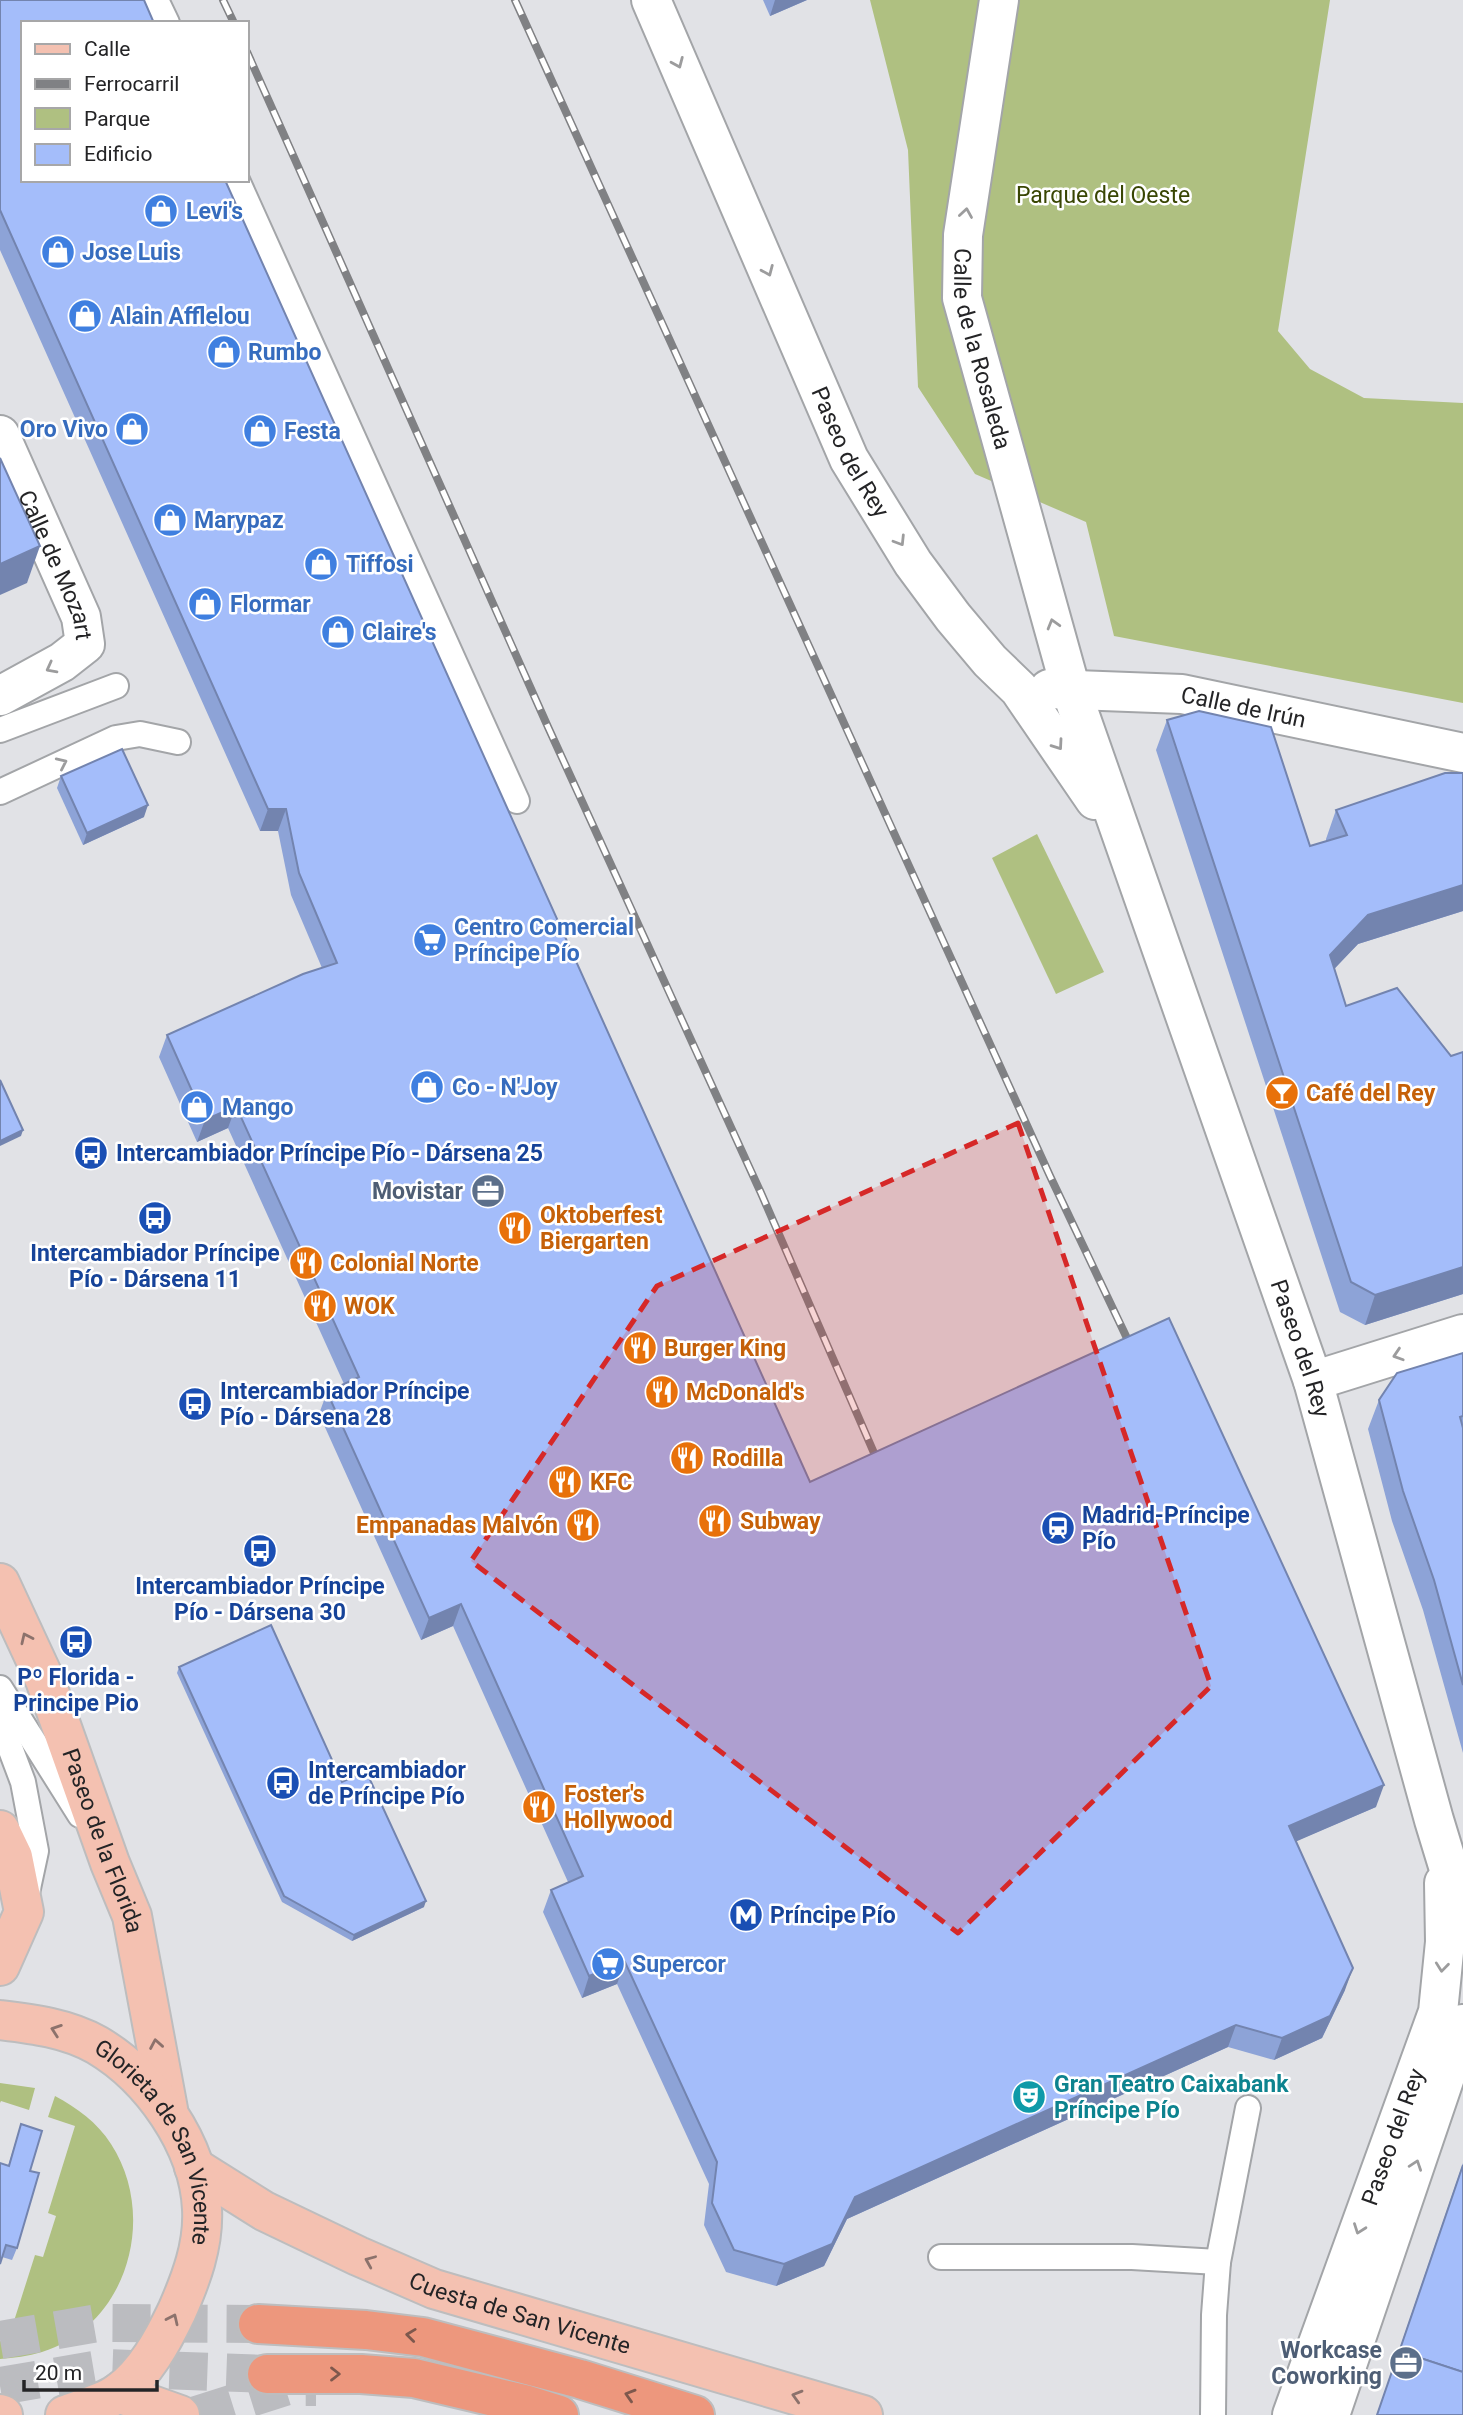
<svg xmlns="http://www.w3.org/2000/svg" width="1463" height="2415" font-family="Roboto,sans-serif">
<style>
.green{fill:#afc081}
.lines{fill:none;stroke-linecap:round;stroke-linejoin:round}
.minor-tunnel{stroke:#bbbcc0;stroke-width:38;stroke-dasharray:38 19;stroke-linecap:butt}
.motorway-tunnel{stroke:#bbbcc0;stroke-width:38;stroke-dasharray:38 19;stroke-linecap:butt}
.service-casing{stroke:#a3a5a8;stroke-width:28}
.minor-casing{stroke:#a3a5a8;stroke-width:42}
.primary-casing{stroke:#bdbdbe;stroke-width:42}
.motorway-casing{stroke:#bdbdbe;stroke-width:42}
.service{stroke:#fff;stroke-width:24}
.minor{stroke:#fff;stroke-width:38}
.primary{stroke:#f4c1b1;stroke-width:38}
.motorway{stroke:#ed977d;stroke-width:38}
.rail-casing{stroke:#808184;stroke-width:8}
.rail{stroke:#fff;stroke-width:5;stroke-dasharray:16;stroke-linecap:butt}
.wall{fill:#8da3d7}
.shaded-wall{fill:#7384af}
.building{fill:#a4bdfa;stroke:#7384af;stroke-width:2}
.oneway{stroke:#9c9c9d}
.oneway2{stroke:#8c726c}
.oneway3{stroke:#7e584d}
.marked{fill:#d62828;fill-opacity:0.2;stroke:#d62828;stroke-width:5;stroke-dasharray:14 9;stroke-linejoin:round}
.labels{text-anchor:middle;stroke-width:5;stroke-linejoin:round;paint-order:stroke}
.park-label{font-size:23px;fill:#394603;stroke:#fff}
.shop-label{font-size:23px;font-weight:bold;fill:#366cbe;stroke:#fff;text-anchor:start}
.street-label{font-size:23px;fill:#242426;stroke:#fff}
.food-label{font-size:23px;font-weight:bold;fill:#c56008;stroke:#fff;text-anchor:start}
.transit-label{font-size:23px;font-weight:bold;fill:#164399;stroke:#fff;text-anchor:start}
.service-label{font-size:23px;font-weight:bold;fill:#4e5e75;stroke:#fff;text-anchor:end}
.culture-label{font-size:23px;font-weight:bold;fill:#0d838f;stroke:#fff;text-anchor:start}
</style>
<rect width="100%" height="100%" fill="#e1e2e6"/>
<!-- green -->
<g class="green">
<path d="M870 0H1330L1278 331 1310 369 1364 398 1463 403V703L1114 636 1086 522 975 474 918 387 908 150Z"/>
<path d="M1037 834 1104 972 1056 994 992 858Z"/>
<path d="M0 2083 35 2088 29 2110 1 2101 0 2103Z"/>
<path d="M55 2096C77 2108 97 2122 111 2144 158 2216 128 2325 42 2352 28 2356 14 2358 0 2359V2341L7 2343 35 2255 43 2257 56 2216 48 2213 75 2126 48 2117Z"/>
</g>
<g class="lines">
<!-- minor-tunnel -->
<path class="minor-tunnel" d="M196 2415 285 2387H316"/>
<!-- motorway-tunnel -->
<g class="motorway-tunnel">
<path d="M0 2340 98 2323 258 2324"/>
<path d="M0 2386 106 2368 267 2374"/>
</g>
<!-- service casing -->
<g class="service-casing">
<g id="service">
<path d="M156 0 167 23"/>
<path d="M237 180 517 801"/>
<path d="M0 730 116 686"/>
<path d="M0 792 116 738 140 734 178 742"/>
<path d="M0 1688 80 1815"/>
<path d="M0 1721 23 1782 36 1851 27 1893"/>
<path d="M941 2257H1132L1218 2262"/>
<path d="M1213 2415 1214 2315 1218 2262 1248 2108"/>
</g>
</g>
<!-- minor casing -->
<g class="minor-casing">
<g id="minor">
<path id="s1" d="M651 0 849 459 913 563 953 617 990 661 1019 689 1095 800"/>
<path id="s2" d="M999 0 963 235 962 298 1071 690 1313 1381 1434 1820 1463 1915"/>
<path id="s3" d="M0 435 81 617 85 644 62 662 0 696"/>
<path id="s4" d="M1049 689 1182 694 1463 753"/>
<path d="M1313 1381 1463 1334"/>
<path id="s5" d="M1292 2415 1438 2012 1445 1942 1444 1883"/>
<path d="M1330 2415 1463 2024"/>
</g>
</g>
<!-- primary casing -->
<g class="primary-casing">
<g id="primary">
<path id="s6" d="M0 1583 45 1680 110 1863 132 1916 168 2109"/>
<path d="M0 1830 13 1857 24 1912 0 1966"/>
<path id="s7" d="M0 2020C33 2024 67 2028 97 2045 151 2077 199 2144 202 2209 204 2245 191 2279 177 2311 163 2340 145 2374 118 2393 104 2403 81 2409 65 2415"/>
<path id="s8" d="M194 2167 264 2211 358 2256 434 2289 863 2415"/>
<path d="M118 2393 180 2415"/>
<path d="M0 2414 3 2415"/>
</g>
</g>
<!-- motorway casing -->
<g class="motorway-casing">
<g id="motorway">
<path d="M258 2324 366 2330 423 2337 580 2379 695 2415"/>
<path d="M267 2374H361L414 2378 524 2404 559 2415"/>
</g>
</g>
<!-- service -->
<use href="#service" class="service"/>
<!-- minor -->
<use href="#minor" class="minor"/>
<!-- primary -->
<use href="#primary" class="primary"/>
<!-- motorway -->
<use href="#motorway" class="motorway"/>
<!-- rail casing -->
<g class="rail-casing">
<g id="rail">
<path d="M223 0 234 23"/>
<path d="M515 0 1050 1176 1134 1353"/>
<path d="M247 52 548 727 761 1193 881 1469"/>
</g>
</g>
<!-- rail -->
<use href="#rail" class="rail"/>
</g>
<!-- wall -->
<g class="wall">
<path d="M0 0 810 1482 1376 1807 1296 1841 1345 1990 1322 2038 1274 2060 1228 2047 847 2219 824 2266 776 2286 726 2272 704 2225 709 2184 617 1984 582 1998 543 1912 551 1890 568 1882 453 1626 421 1640 319 1414 327 1392 344 1384 228 1128 197 1142 159 1057 167 1035 322 968 291 895 278 831H260L0 250Z"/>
<path d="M763 0H807L770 16Z"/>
<path d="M1167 720 1310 846 1326 841V839L1336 810 1463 773V911L1358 944 1334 969 1346 1006 1451 1056 1463 1052V1294L1365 1325 1340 1312 1156 750Z"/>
<path d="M61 776 144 817 83 845 57 788Z"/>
<path d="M1463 1353V1753L1423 1610 1392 1521 1368 1429 1379 1400Z"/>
<path d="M179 1667 342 1782 424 1907 352 1941 282 1902 177 1673Z"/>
<path d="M21 2124 30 2171 17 2248 12 2260 2 2257 8 2166Z"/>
<path d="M1463 2163V2415H1377Z"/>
</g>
<!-- shaded-wall -->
<g class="shaded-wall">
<path d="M775 0H807L770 16Z"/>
<path d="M40 546 27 583 0 595V564Z"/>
<path d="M148 805 144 817 83 845 87 833Z"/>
<path d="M268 809H286L278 831H260Z"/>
<path d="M1463 885V911L1358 944 1319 985 1330 955 1368 915Z"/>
<path d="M236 1106 228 1128 197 1142 205 1120Z"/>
<path d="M23 1130 21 1136 0 1146V1141Z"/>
<path d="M1463 1267V1294L1365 1325 1375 1295Z"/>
<path d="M461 1604 453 1626 421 1640 429 1618Z"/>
<path d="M1384 1785 1376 1807 1281 1848 1289 1826Z"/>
<path d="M426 1901 424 1907 352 1941 354 1935Z"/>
<path d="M625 1962 617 1984 582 1998 589 1976Z"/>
<path d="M1353 1968 1345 1990 1322 2038 1274 2060 1282 2038Z"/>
<path d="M1236 2025 1228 2047 847 2219 824 2266 776 2286 784 2264 855 2197Z"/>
</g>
<!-- building -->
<g class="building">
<path d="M0 0H144L154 23H23V180H225L810 1482 1169 1318 1384 1785 1289 1826 1353 1968 1330 2016 1282 2038 1236 2025 855 2197 832 2244 784 2264 734 2250 712 2203 717 2162 625 1962 589 1976 551 1890 583 1876 461 1604 429 1618 327 1392 359 1377 236 1106 205 1120 167 1035 303 974 337 963 299 873 286 809H268L0 210Z"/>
<path d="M0 458 40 546 0 564Z"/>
<path d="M1199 711 1271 727 1310 846 1347 835 1336 810 1445 773H1463V885L1368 915 1330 955 1346 1006 1397 988 1451 1056 1463 1052V1267L1375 1295 1351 1282 1167 720Z"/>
<path d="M122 749 148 805 87 833 61 776Z"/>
<path d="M0 1080 23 1130 0 1141Z"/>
<path d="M1463 1353V1416L1460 1417 1463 1428V1685L1434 1580 1403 1491 1379 1400 1397 1373Z"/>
<path d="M271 1625 342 1782 366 1771 426 1901 354 1935 284 1896 179 1667Z"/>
<path d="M21 2124 42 2131 30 2171 39 2173 17 2248 6 2245 0 2264V2163L9 2166Z"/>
<path d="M1463 2165V2372L1399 2351 1397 2358Z"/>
<path d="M1399 2351 1463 2372V2415H1377Z"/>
</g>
<!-- one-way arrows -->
<defs><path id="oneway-chevron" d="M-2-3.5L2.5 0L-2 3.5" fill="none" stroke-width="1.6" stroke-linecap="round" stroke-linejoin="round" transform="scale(1.75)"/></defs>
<g class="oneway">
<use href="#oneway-chevron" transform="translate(678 63) rotate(67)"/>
<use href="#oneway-chevron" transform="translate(966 213) rotate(-81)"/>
<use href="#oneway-chevron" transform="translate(768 271) rotate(67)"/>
<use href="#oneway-chevron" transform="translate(900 541) rotate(58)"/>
<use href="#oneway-chevron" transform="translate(1053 624) rotate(-106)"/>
<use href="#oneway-chevron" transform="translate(51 668) rotate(152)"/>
<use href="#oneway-chevron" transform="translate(1058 745) rotate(55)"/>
<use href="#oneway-chevron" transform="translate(62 763) rotate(-25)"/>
<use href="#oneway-chevron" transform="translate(1398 1355) rotate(162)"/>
<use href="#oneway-chevron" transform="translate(1442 1967) rotate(96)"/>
<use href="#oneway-chevron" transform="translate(1416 2165) rotate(-71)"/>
<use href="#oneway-chevron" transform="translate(1359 2229) rotate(110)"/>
</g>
<g class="oneway2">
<use href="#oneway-chevron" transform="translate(26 1638) rotate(-115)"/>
<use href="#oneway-chevron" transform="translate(56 2030) rotate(-161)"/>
<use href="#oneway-chevron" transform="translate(156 2044) rotate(-100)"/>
<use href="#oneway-chevron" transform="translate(370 2261) rotate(-157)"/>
<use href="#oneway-chevron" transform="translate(173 2319) rotate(-65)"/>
<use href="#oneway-chevron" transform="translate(797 2396) rotate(-164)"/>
</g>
<g class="oneway3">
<use href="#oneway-chevron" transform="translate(411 2335) rotate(-173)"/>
<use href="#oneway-chevron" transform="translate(335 2374)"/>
<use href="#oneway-chevron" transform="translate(630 2395) rotate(-163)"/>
</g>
<!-- marked area -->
<path class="marked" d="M1018 1123 1211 1686 958 1933 471 1561 657 1286Z"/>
<!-- icons -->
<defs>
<g id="shop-disc" transform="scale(1.75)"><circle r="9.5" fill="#3f7fe0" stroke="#fff"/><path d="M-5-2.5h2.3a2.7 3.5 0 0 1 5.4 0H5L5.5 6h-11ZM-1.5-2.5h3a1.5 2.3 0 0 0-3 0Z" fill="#fff"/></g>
<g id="supermarket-disc" transform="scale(1.75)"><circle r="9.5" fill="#3f7fe0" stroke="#fff"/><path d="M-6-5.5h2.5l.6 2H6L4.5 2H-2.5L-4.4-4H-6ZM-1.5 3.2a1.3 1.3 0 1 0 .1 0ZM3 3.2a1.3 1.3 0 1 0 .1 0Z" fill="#fff"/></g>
<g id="bar-disc" transform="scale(1.75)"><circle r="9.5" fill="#e8710a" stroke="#fff"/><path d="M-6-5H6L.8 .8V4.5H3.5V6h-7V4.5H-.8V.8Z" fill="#fff"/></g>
<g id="bus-disc" transform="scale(1.75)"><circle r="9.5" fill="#1a4fb4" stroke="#fff"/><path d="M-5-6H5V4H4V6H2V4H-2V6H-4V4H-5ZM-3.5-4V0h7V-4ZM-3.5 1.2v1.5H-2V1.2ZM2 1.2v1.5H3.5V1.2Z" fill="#fff"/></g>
<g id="office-disc" transform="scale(1.75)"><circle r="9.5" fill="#5c6f8a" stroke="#fff"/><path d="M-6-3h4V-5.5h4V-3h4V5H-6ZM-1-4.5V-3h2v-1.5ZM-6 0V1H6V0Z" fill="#fff"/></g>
<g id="restaurant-disc" transform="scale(1.75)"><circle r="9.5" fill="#e8710a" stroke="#fff"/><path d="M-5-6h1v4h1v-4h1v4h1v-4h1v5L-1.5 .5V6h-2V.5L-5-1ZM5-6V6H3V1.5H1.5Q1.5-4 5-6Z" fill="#fff"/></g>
<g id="station-disc" transform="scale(1.75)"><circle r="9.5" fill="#1a4fb4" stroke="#fff"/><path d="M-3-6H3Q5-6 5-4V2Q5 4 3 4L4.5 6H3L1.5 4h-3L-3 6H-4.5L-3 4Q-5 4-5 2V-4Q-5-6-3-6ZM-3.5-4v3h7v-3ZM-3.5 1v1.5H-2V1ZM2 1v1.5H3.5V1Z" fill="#fff"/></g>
<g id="metro-disc" transform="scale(1.75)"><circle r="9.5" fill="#1a4fb4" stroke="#fff"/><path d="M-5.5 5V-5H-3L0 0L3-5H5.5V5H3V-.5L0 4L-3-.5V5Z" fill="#fff"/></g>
<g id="theatre-disc" transform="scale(1.75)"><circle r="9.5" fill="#0f9aa8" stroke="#fff"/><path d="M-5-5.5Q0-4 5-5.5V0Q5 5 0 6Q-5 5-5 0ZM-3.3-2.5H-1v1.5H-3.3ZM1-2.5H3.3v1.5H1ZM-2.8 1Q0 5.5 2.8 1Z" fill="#fff"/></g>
</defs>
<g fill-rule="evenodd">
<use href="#shop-disc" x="161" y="211"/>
<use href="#shop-disc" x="58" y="252"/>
<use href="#shop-disc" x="85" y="316"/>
<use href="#shop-disc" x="224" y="352"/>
<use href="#shop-disc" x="132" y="429"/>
<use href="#shop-disc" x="260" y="431"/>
<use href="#shop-disc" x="170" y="520"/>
<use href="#shop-disc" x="321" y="564"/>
<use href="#shop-disc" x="205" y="604"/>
<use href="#shop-disc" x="338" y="632"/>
<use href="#supermarket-disc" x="430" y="940"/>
<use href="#shop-disc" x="427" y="1087"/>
<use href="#bar-disc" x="1282" y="1093"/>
<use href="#shop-disc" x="197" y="1107"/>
<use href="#bus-disc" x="91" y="1153"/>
<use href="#office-disc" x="488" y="1191"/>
<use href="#bus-disc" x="155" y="1218"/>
<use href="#restaurant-disc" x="515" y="1228"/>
<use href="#restaurant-disc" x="306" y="1263"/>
<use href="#restaurant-disc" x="320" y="1306"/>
<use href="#restaurant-disc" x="640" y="1348"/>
<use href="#restaurant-disc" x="662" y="1392"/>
<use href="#bus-disc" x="195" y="1404"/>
<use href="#restaurant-disc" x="687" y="1458"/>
<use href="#restaurant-disc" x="565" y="1482"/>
<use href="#restaurant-disc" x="715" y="1521"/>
<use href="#restaurant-disc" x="583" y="1525"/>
<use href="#station-disc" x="1058" y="1528"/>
<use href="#bus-disc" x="260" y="1551"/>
<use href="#bus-disc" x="76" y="1642"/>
<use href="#bus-disc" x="283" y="1783"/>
<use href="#restaurant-disc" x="539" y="1807"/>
<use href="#metro-disc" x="746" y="1915"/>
<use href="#supermarket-disc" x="608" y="1964"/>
<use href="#theatre-disc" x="1029" y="2097"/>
<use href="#office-disc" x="1406" y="2363"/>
</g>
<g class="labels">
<!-- park labels -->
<g class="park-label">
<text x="1103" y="203">Parque del Oeste</text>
</g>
<!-- shop labels -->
<g class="shop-label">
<text x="186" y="219">Levi's</text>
<text x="82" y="260">Jose Luis</text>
<text x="110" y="324">Alain Afflelou</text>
<text x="248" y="360">Rumbo</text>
<text x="108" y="437" text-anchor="end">Oro Vivo</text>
<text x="284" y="439">Festa</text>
<text x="194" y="528">Marypaz</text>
<text x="346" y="572">Tiffosi</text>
<text x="230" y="612">Flormar</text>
<text x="362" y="640">Claire's</text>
<text x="454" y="935">Centro Comercial<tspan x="454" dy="26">Príncipe Pío</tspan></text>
<text x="452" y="1095">Co - N'Joy</text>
<text x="222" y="1115">Mango</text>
<text x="632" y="1972">Supercor</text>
</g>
<!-- street labels -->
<g class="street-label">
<text dy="8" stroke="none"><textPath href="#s2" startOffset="354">Calle de la Rosaleda</textPath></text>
<text dy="8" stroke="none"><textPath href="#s1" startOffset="494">Paseo del Rey</textPath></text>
<text dy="8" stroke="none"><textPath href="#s3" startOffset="142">Calle de Mozart</textPath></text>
<text dy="8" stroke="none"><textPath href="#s4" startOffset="196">Calle de Irún</textPath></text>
<text dy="8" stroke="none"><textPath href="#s2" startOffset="1405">Paseo del Rey</textPath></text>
<text dy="8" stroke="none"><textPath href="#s6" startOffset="278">Paseo de la Florida</textPath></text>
<text dy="8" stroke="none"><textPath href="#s5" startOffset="296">Paseo del Rey</textPath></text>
<text dy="8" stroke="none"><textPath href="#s7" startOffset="220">Glorieta de San Vicente</textPath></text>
<text dy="8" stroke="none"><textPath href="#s8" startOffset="359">Cuesta de San Vicente</textPath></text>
</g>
<!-- food labels -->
<g class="food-label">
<text x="1306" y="1101">Café del Rey</text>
<text x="540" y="1223">Oktoberfest<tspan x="540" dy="26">Biergarten</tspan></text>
<text x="330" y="1271">Colonial Norte</text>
<text x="344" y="1314">WOK</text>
<text x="664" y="1356">Burger King</text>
<text x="686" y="1400">McDonald's</text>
<text x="712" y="1466">Rodilla</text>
<text x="590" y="1490">KFC</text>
<text x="740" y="1529">Subway</text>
<text x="558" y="1533" text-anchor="end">Empanadas Malvón</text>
<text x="564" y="1802">Foster's<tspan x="564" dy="26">Hollywood</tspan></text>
</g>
<!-- transit labels -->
<g class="transit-label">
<text x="116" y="1161">Intercambiador Príncipe Pío - Dársena 25</text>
<text x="155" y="1261" text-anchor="middle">Intercambiador Príncipe<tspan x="155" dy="26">Pío - Dársena 11</tspan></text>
<text x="220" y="1399">Intercambiador Príncipe<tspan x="220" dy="26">Pío - Dársena 28</tspan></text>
<text x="1082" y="1523">Madrid-Príncipe<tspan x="1082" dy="26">Pío</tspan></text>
<text x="260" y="1594" text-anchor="middle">Intercambiador Príncipe<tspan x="260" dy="26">Pío - Dársena 30</tspan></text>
<text x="76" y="1685" text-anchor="middle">Pº Florida -<tspan x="76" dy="26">Principe Pio</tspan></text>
<text x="308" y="1778">Intercambiador<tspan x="308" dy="26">de Príncipe Pío</tspan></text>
<text x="770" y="1923">Príncipe Pío</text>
</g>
<!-- service labels -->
<g class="service-label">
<text x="463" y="1199">Movistar</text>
<text x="1382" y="2358">Workcase<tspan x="1382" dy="26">Coworking</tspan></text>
</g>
<!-- culture labels -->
<g class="culture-label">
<text x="1054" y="2092">Gran Teatro Caixabank<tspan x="1054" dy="26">Príncipe Pío</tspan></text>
</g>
</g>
<!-- legend -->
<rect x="21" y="21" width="228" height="161" fill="#ffffff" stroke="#a7a7a8" stroke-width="2"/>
<rect x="35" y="44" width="35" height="10" fill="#f4c1b1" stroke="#a7a7a8" stroke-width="2"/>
<text x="84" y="56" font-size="21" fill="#242426">Calle</text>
<rect x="35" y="79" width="35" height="10" fill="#808184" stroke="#a7a7a8" stroke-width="2"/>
<text x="84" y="91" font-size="21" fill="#242426">Ferrocarril</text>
<rect x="35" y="108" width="35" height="21" fill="#afc081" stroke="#a7a7a8" stroke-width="2"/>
<text x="84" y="126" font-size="21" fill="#242426">Parque</text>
<rect x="35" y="144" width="35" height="21" fill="#a4bdfa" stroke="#a7a7a8" stroke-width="2"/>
<text x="84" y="161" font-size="21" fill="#242426">Edificio</text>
<!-- scale -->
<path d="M24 2380v10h133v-10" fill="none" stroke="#242426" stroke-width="3.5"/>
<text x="35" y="2380" font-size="21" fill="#242426" stroke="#ffffff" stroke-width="5" paint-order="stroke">20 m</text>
</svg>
